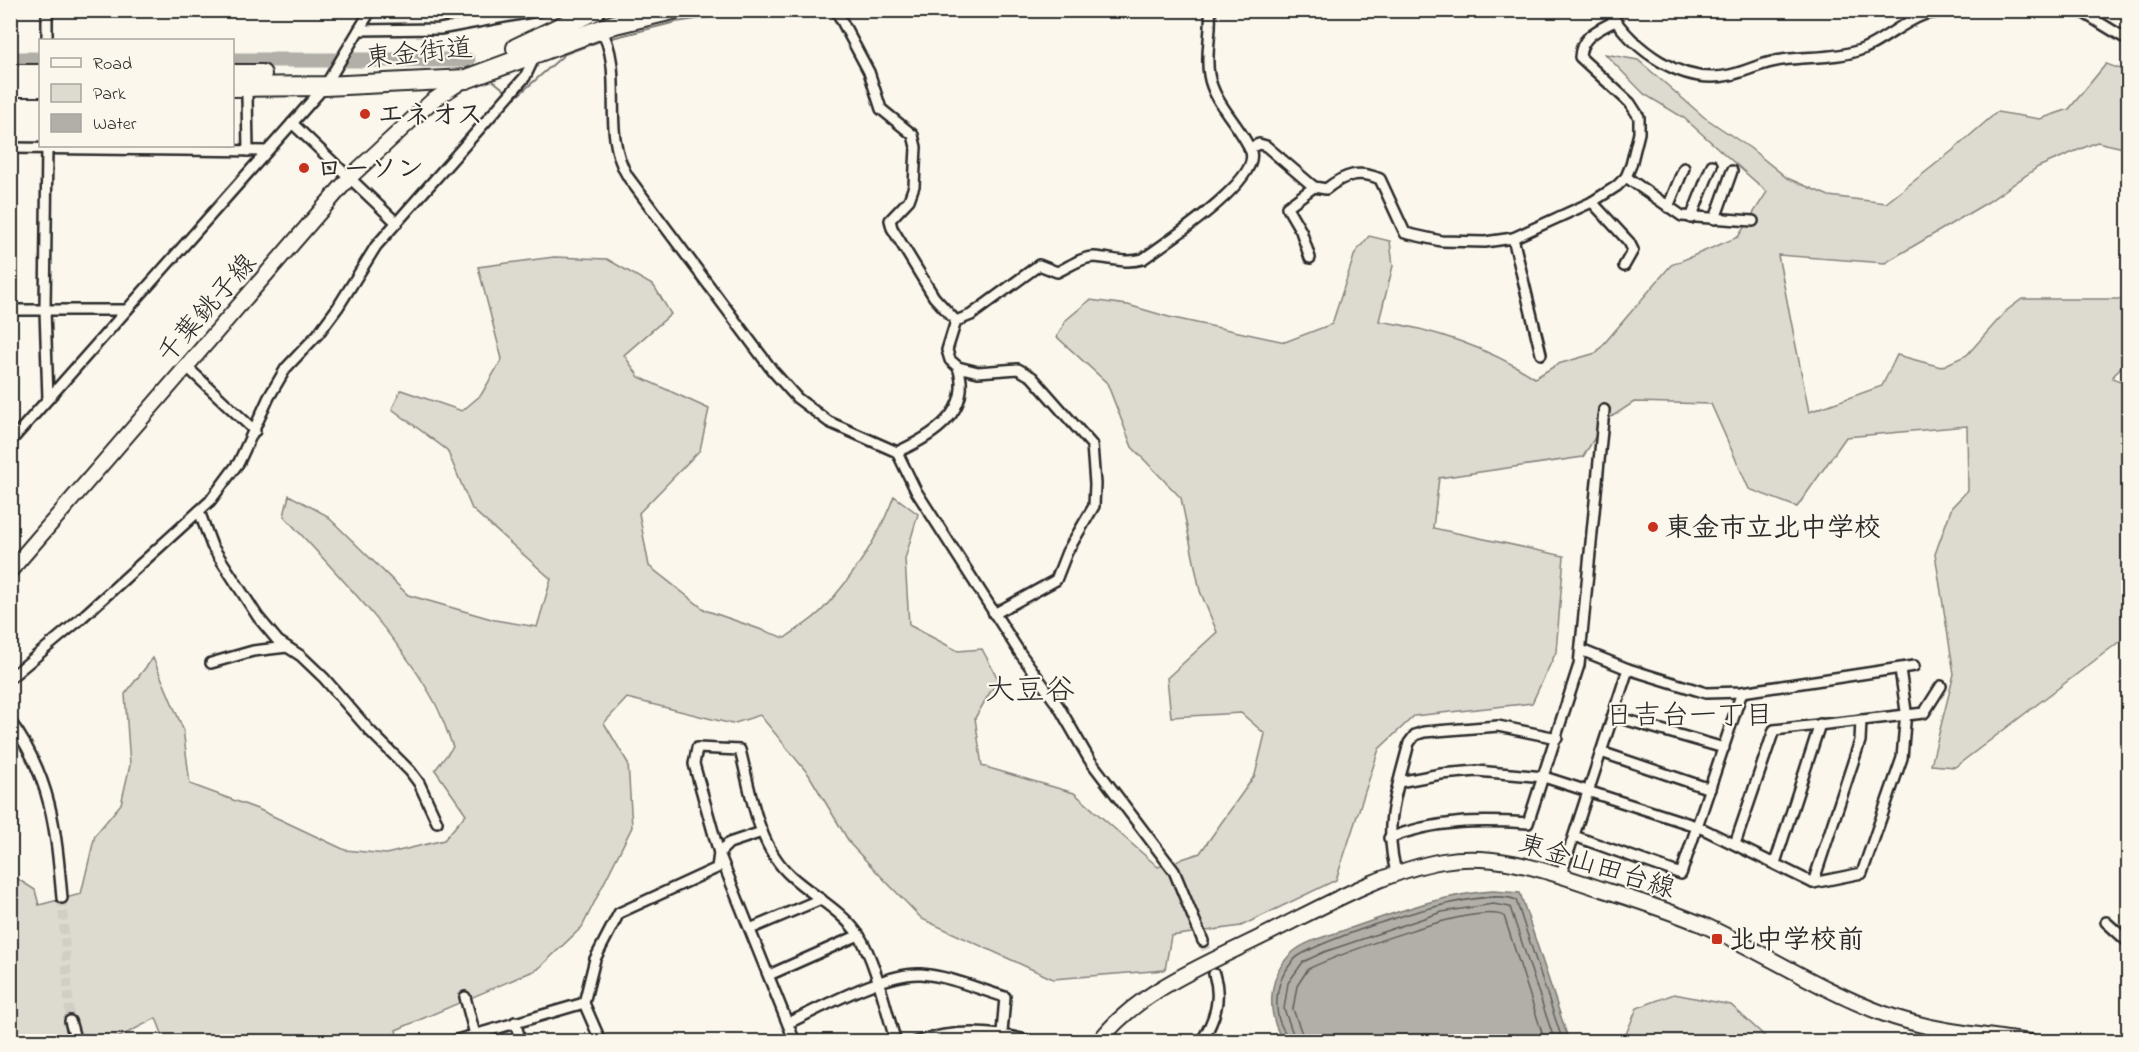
<svg xmlns="http://www.w3.org/2000/svg" width="2139" height="1052" font-family="'Indie Flower','Klee One',sans-serif">
<style>
.green{fill:#dddad0;stroke:#84827e;stroke-width:1.5}
.water{fill:#b1afa7;stroke:#7b7a75;stroke-width:1.5}
.lines{fill:none;stroke-linecap:round;stroke-linejoin:round}
.shore{stroke:#61605d;stroke-width:1.5}
.stream{stroke:#7b7a75;stroke-width:2}
.river{stroke:#b1afa7;stroke-width:15}
.street-tunnel{stroke:#d1cec5;stroke-width:9;stroke-dasharray:9 4.5;stroke-linecap:butt}
.street-casing{stroke:#2b2b2b;stroke-width:14}
.secondary-casing{stroke:#2b2b2b;stroke-width:18}
.highway-casing{stroke:#2b2b2b;stroke-width:22}
.street{stroke:#fbf7ec;stroke-width:9}
.secondary{stroke:#fbf7ec;stroke-width:14}
.highway{stroke:#fbf7ec;stroke-width:18}
.poi-dot{fill:#c8321e;stroke:#fbf7ec;stroke-width:2}
.labels{text-anchor:middle;stroke-width:4.5;stroke-linejoin:round;paint-order:stroke}
.street-label{font-size:27px;fill:#2b2b2b;stroke:#fbf7ec}
.poi-label{font-size:27px;font-weight:bold;fill:#2b2b2b;stroke:#fbf7ec;text-anchor:start}
.neighbourhood-label{font-size:28px;fill:#2b2b2b;stroke:#fbf7ec}
.quarter-label{font-size:30px;fill:#2b2b2b;stroke:#fbf7ec}
</style>
<rect width="100%" height="100%" fill="#fbf7ec"/>
<filter id="ink" filterUnits="userSpaceOnUse"><feTurbulence type="fractalNoise" baseFrequency=".0167" numOctaves="2"/><feDisplacementMap in="SourceGraphic" scale="12" xChannelSelector="R" yChannelSelector="G"/><feConvolveMatrix kernelMatrix="1 2 1 2 8 2 1 2 1" color-interpolation-filters="sRGB"/></filter>
<g filter="url(#ink)">
<!-- green -->
<g class="green">
<path d="M1605 54 1638 60 1704 117 1750 148 1787 178 1829 196 1886 203 1952 151 1997 112 2040 119 2069 109 2106 64 2128 72V149L2097 142 2038 167 1988 202 1885 263 1778 255 1809 412 1882 386 1897 355 1941 367 1967 355 2006 311 2022 299H2119L2128 296V358L2112 378 2128 384V635L1955 767 1931 765 1954 674 1935 554 1952 507 1968 490 1967 426 1846 437 1797 507 1749 489 1711 404 1634 402 1605 421 1583 457 1439 478 1433 528 1564 556 1556 652 1532 703 1414 716 1379 749 1336 880 1241 926 1171 936 1165 970 1053 979 922 919 851 845 809 775 760 715 732 724 627 698 604 723 628 763 632 827 582 927 538 969 396 1030 398 1041H165L156 1018 112 1041H11L10 874 35 890 39 905 81 894 95 835 121 804 130 765 125 694 153 658 183 729 190 784 260 810 345 850 386 854 444 840 466 814 435 770 453 747C447 732 442 715 434 701 398 635 335 572 284 516L289 495 326 515 408 595 495 620 537 627 551 579 472 509 447 450 392 409 401 390 462 411 481 395 502 359 478 267 554 257 607 259 654 286 671 314 624 355 639 377 709 409 700 450 639 513 649 566 705 610 785 638C797 629 812 621 822 610 853 577 878 539 894 496L918 514 905 559 909 625 958 651 982 649 998 679 975 718 982 766 1074 793 1158 867 1200 853 1255 775 1265 734 1241 713 1171 717 1167 678 1217 632 1200 591 1181 498 1132 447 1107 383 1057 337 1066 320 1090 300 1128 305 1169 317 1285 342 1332 324 1355 253 1369 236 1390 241 1393 266 1379 321C1433 329 1489 348 1535 378L1558 364 1596 353 1671 265 1738 237 1767 192 1684 118 1644 94Z"/>
<path d="M1674 994 1731 1005 1770 1041H1628L1626 1034 1637 1008Z"/>
</g>
<!-- water -->
<path class="water" d="M1493 891 1520 893 1569 1041 1282 1039C1266 1012 1268 974 1293 952 1307 940 1331 935 1348 929 1396 913 1442 894 1493 891Z"/>
<g class="lines">
<!-- shore -->
<g class="shore">
<path d="M1288 1042C1287 1035 1284 1031 1281 1025 1275 1013 1276 993 1281 980 1284 972 1293 959 1300 955 1334 935 1483 884 1516 900L1563 1042"/>
<path d="M1296 1042 1284 1009 1288 983 1303 962 1324 952 1442 912 1493 904 1510 907 1555 1042"/>
<path d="M1305 1042 1293 1009 1297 986 1308 969C1340 954 1475 902 1504 916L1545 1042"/>
</g>
<!-- stream -->
<g class="stream">
<path d="M608 39 676 22 756 10"/>
<path d="M468 60 477 67"/>
<path d="M491 79 507 92"/>
<path d="M512 96 515 98 565 54 603 40"/>
</g>
<!-- river -->
<g class="river">
<path d="M10 59H40"/>
<path d="M232 60H468"/>
</g>
<!-- street-tunnel -->
<g class="street-tunnel">
<path d="M62 898 70 1021"/>
<path d="M1203 941 1212 966"/>
</g>
<!-- street casing -->
<g class="street-casing">
<g id="street">
<path d="M836 10 869 72 881 109 913 135 916 147 914 186 909 200 890 220 892 228 934 297 956 321"/>
<path d="M1608 10C1633 49 1681 86 1730 75 1748 71 1763 62 1782 60 1810 56 1836 59 1863 49 1884 40 1902 23 1923 15 1931 12 1941 12 1950 10"/>
<path d="M2079 10 2128 40"/>
<path d="M600 27C627 74 599 129 628 177L772 370 797 398 829 422 897 452 916 491 1020 653 1059 707 1089 759 1174 871 1203 941"/>
<path d="M359 30 440 29 542 10"/>
<path d="M47 40V10"/>
<path d="M247 95 248 151"/>
<path d="M292 123 397 223"/>
<path d="M47 146 45 310 48 399"/>
<path d="M10 148 267 151"/>
<path d="M1249 148 1259 144 1266 146 1314 187 1326 189C1345 174 1359 170 1380 179L1405 233 1441 241 1485 242 1513 238 1592 202 1617 186 1626 177 1631 165 1639 133V117L1630 103 1580 57C1581 36 1598 30 1615 21"/>
<path d="M1626 177 1682 216 1753 221"/>
<path d="M1592 202 1629 242 1633 250 1624 266"/>
<path d="M1668 207 1684 168"/>
<path d="M1691 218 1712 165"/>
<path d="M1715 219 1732 171"/>
<path d="M1513 238 1541 354"/>
<path d="M1310 258 1301 231 1287 207 1314 187"/>
<path d="M10 310H126"/>
<path d="M956 321 971 315 1039 265 1057 272C1069 267 1081 257 1094 257 1112 258 1124 264 1143 259 1165 243 1260 181 1251 152 1243 128 1214 105 1209 75 1205 54 1212 32 1210 10"/>
<path d="M956 321 947 350 950 360 958 367 978 372 1018 369 1032 377 1092 445 1095 484 1094 506 1067 552 1056 580 994 614"/>
<path d="M187 367 255 431"/>
<path d="M10 442 325 86 371 10"/>
<path d="M897 452C933 436 973 411 958 367"/>
<path d="M199 511 212 546 258 617 278 641 301 656 324 678 369 730 410 771 419 783 437 822"/>
<path d="M1581 650 1628 669 1706 693 1742 692 1914 666"/>
<path d="M211 663 253 651 287 647"/>
<path d="M10 678 77 622 210 501 239 462 269 397 286 368 318 334 338 307 376 246 525 77 536 54"/>
<path d="M1613 716 1724 748"/>
<path d="M10 721C52 778 56 831 62 898"/>
<path d="M1601 752 1710 789"/>
<path d="M1399 782 1441 774 1477 771 1544 777 1699 827 1813 883 1862 873 1902 758 1906 711 1900 669"/>
<path d="M1574 836 1681 874 1742 692"/>
<path d="M1389 838C1435 820 1479 820 1528 823L1579 665 1604 410"/>
<path d="M1735 844 1774 730 1924 713 1941 686"/>
<path d="M1775 863 1820 724"/>
<path d="M1397 875C1382 826 1397 791 1409 743L1415 735 1424 732 1498 726 1557 738"/>
<path d="M1561 875 1628 669"/>
<path d="M1813 883 1860 741 1861 720"/>
<path d="M2106 922 2128 942"/>
<path d="M750 929 821 899"/>
<path d="M769 975 859 935"/>
<path d="M465 997 477 1042"/>
<path d="M70 1021 76 1042"/>
<path d="M515 1022 521 1042"/>
<path d="M788 1023C821 1008 885 972 921 974 949 976 978 989 1005 997L1002 1033"/>
<path d="M450 1042 584 1003"/>
<path d="M601 1042 584 1003 595 959 619 913 717 868 719 853 729 843 762 832"/>
<path d="M795 1042 719 853 694 764 697 748 740 750C751 792 757 846 791 876 813 896 844 912 860 937 876 963 886 1011 896 1042"/>
<path d="M916 1042C955 1029 995 1031 1034 1042"/>
<path d="M1201 1042C1215 1020 1222 999 1214 974"/>
</g>
</g>
<!-- secondary casing -->
<g class="secondary-casing">
<g id="secondary">
<path d="M10 571 350 177 432 101 464 80"/>
<path d="M1099 1042C1137 990 1214 961 1269 933 1322 907 1384 871 1443 861 1492 853 1538 868 1583 883 1625 897 1667 909 1708 927 1766 954 1821 990 1882 1013 1930 1031 1980 1035 2031 1042"/>
</g>
</g>
<!-- highway casing -->
<g class="highway-casing">
<g id="highway">
<path d="M516 48 596 10"/>
<path d="M10 74H40"/>
<path d="M232 74H262"/>
<path d="M10 87H40"/>
<path d="M232 87 325 86 466 79 615 24 673 10"/>
</g>
</g>
<!-- street -->
<use href="#street" class="street"/>
<!-- secondary -->
<use href="#secondary" class="secondary"/>
<!-- highway -->
<use href="#highway" class="highway"/>
</g>
</g>
<!-- markers -->
<g class="poi-dot">
<circle cx="365" cy="114" r="6"/>
<circle cx="304" cy="168" r="6"/>
<circle cx="1653" cy="527" r="6"/>
<rect x="1711" y="933" width="12" height="12" rx="3"/>
</g>
<g class="labels">
<!-- street labels -->
<g class="street-label">
<text transform="translate(419 52) rotate(-6)" y="9">東金街道</text>
<text transform="translate(206 308) rotate(-49)" y="9">千葉銚子線</text>
<text transform="translate(1597 865) rotate(17)" y="9">東金山田台線</text>
</g>
<!-- poi labels -->
<g class="poi-label">
<text x="377" y="123">エネオス</text>
<text x="316" y="177">ローソン</text>
<text x="1665" y="536">東金市立北中学校</text>
<text x="1729" y="948">北中学校前</text>
</g>
<!-- neighbourhood labels -->
<g class="neighbourhood-label">
<text x="1689" y="724">日吉台一丁目</text>
</g>
<!-- quarter labels -->
<g class="quarter-label">
<text x="1030" y="699">大豆谷</text>
</g>
</g>
<!-- margin -->
<rect width="2139" height="1052" fill="none" stroke="#fbf7ec" stroke-width="36"/>
<rect x="18" y="18" width="2103" height="1016" fill="none" stroke="#2b2b2b" stroke-width="2" filter="url(#ink)"/>
<!-- legend -->
<rect x="39" y="39" width="195" height="108" fill="#fbf7ec" stroke="#a8a59f" stroke-width="1.5"/>
<rect x="51" y="58" width="30" height="9" fill="#fbf7ec" stroke="#a8a59f" stroke-width="1.5"/>
<text x="93" y="69" font-size="18" fill="#2b2b2b">Road</text>
<rect x="51" y="84" width="30" height="18" fill="#dddad0" stroke="#a8a59f" stroke-width="1.5"/>
<text x="93" y="99" font-size="18" fill="#2b2b2b">Park</text>
<rect x="51" y="114" width="30" height="18" fill="#b1afa7" stroke="#a8a59f" stroke-width="1.5"/>
<text x="93" y="129" font-size="18" fill="#2b2b2b">Water</text>
</svg>
